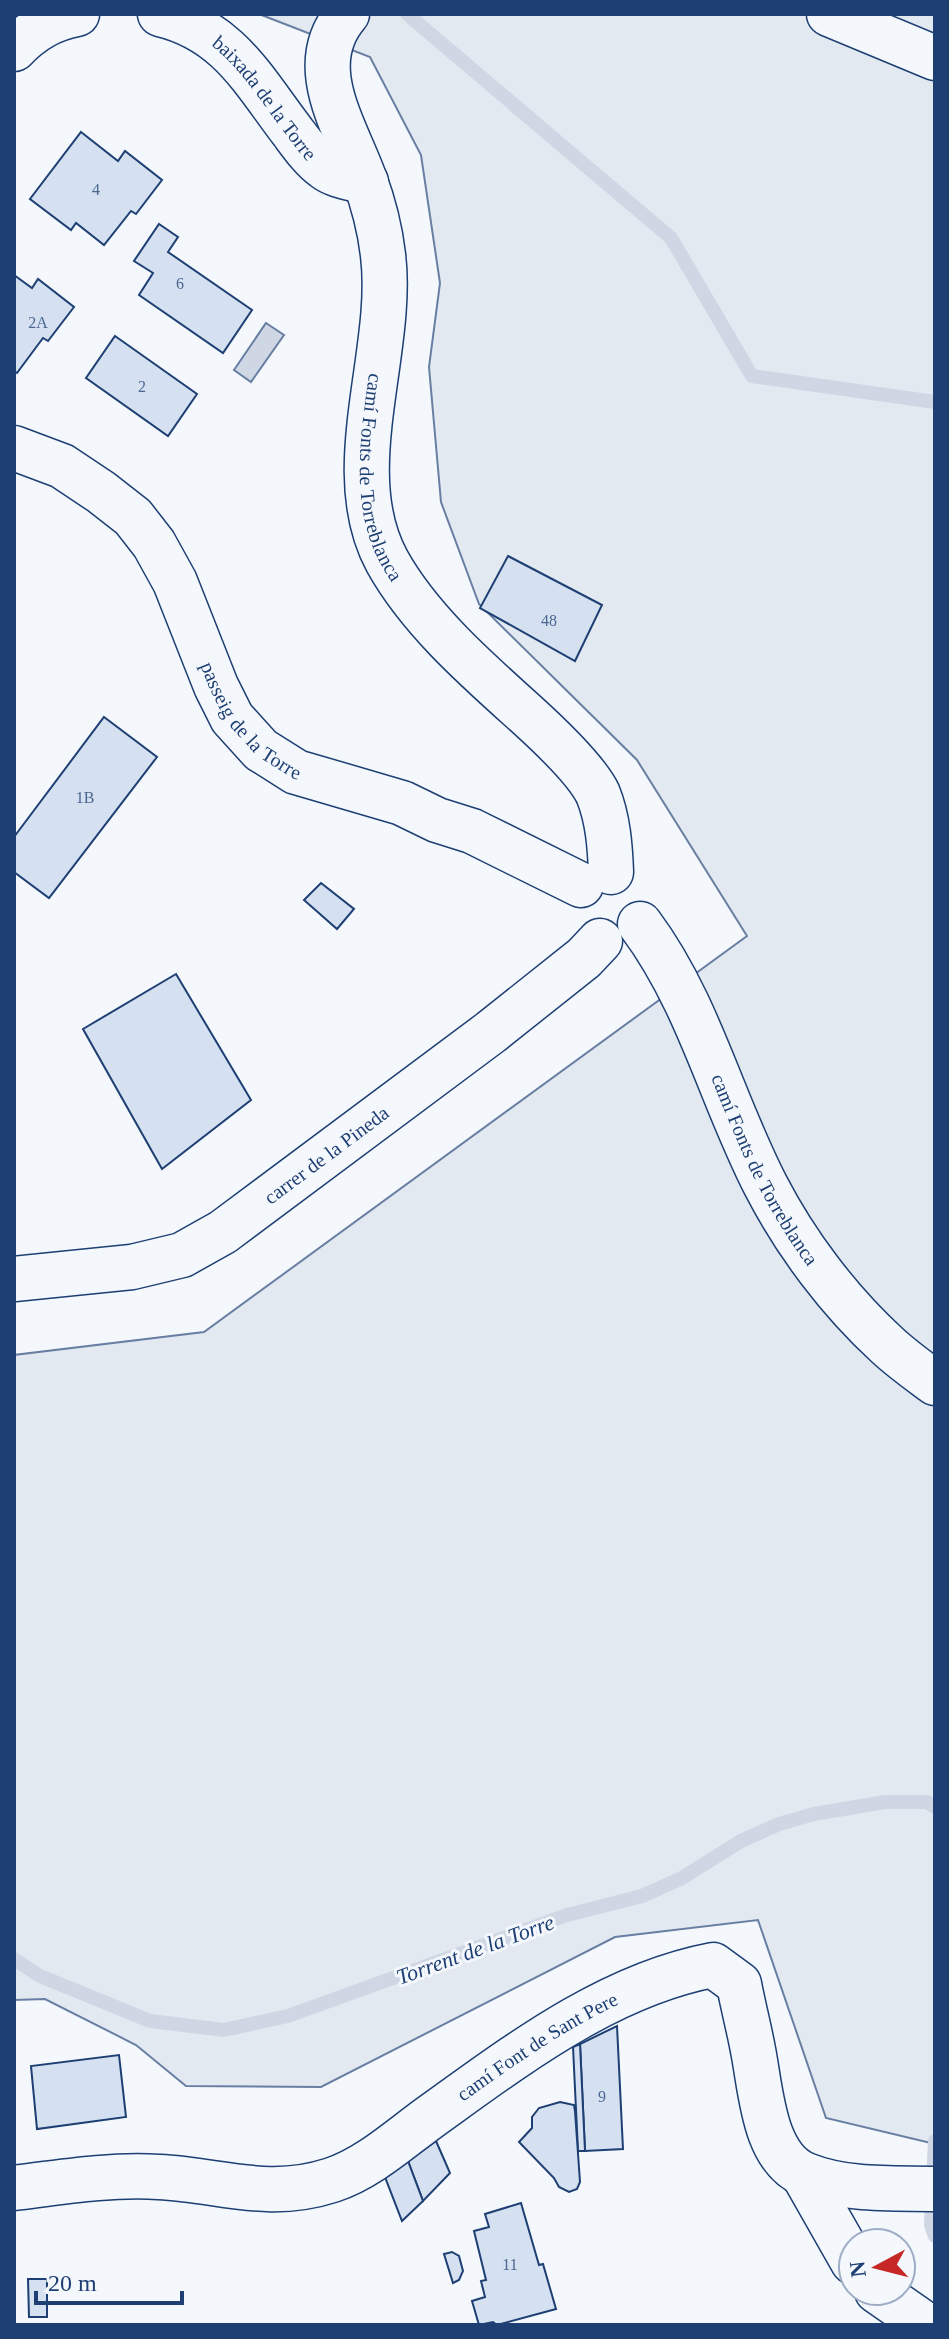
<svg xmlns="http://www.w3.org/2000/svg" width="949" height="2339" font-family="Georgia,serif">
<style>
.green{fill:#e3e9f0;stroke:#687fa3;stroke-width:2}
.water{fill:#cfd7e4;stroke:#687fa3;stroke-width:2}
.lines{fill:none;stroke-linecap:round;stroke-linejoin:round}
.stream{stroke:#cfd7e4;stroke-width:14}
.building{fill:#d5e0f0;stroke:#1d3f73;stroke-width:2}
.minor-casing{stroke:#1d3f73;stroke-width:47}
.minor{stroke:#f4f7fb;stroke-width:44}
.labels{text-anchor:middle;stroke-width:6;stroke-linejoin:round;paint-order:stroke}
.number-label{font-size:16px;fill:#4b6792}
.street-label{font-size:20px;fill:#1d3f73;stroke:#f4f7fb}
.water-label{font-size:22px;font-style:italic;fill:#1d3f73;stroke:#f4f7fb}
</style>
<rect width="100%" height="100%" fill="#f4f7fb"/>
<!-- green -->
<path class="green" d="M259 14H935V2144L826 2118 758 1920 615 1937 321 2087 186 2086 136 2045 45 1999 14 2000V1355L204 1332 747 936 637 760 479 604 441 502 429 367 440 283 421 155 370 57Z"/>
<!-- water -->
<path class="water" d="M266 323 284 335 251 382 234 370Z"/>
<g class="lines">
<!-- stream -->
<g class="stream">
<path d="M407 14 671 238 752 376 935 402"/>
<path d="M14 1959 40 1976 150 2021 224 2030 288 2016 567 1915 642 1896 682 1878 741 1841 779 1824 814 1814 885 1802H927L935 1807"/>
<path d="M935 2141 931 2225 935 2236"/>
</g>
</g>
<!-- building -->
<g class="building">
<path d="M81 132 118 161 125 151 162 180 136 214 131 211 104 245 76 223 71 230 30 199Z"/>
<path d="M159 224 178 237 168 252 252 310 223 353 139 295 153 273 134 261Z"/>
<path d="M14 275 32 288 38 279 74 307 48 341 43 338 17 373 14 371Z"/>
<path d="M115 336 197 394 168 436 86 378Z"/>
<path d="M508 556 602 605 575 661 480 608Z"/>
<path d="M104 717 157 757 49 898 14 872V837Z"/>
<path d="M321 883 354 909 337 929 304 900Z"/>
<path d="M176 974 251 1100 162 1169 83 1029Z"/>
<path d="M617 2026 623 2149 585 2151 580 2044Z"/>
<path d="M580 2044 585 2151H578L573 2047Z"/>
<path d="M119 2055 126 2117 37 2129 31 2066Z"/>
<path d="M560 2102 574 2105 575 2111 580 2182 577 2189 569 2192 559 2187 554 2178 519 2142 532 2128V2117L539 2108Z"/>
<path d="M436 2141 450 2173 423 2201 408 2161Z"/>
<path d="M408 2161 423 2201 402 2221 385 2177Z"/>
<path d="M521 2203 539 2265 543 2264 556 2309 497 2325 493 2322 479 2325 472 2301 485 2297 481 2281 486 2280 474 2231 489 2227 485 2214Z"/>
<path d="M452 2252 459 2256 463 2271 459 2280 453 2283 444 2254Z"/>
<path d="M28 2279H47V2317H29Z"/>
</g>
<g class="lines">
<!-- minor casing -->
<g class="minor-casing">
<g id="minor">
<path id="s1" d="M160 14C228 30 253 80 292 131 301 143 312 159 325 168 335 176 353 178 366 182"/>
<path id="s2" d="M347 14C303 65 345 126 364 178 373 202 380 229 383 255 395 351 338 471 387 561 419 619 476 669 525 713 546 732 586 769 598 794 608 819 610 846 611 872"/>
<path d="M829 14 935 58"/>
<path d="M14 49C32 30 51 19 77 14"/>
<path id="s3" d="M14 448 62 466 101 492 133 517 154 544 175 582 216 686 232 718 261 750 296 772 402 803 437 820 472 831 581 885"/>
<path id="s4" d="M640 924C699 1003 721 1099 766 1186 796 1244 839 1301 887 1345 902 1359 919 1371 935 1383"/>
<path id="s5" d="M14 1279 132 1267 182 1255 223 1232 491 1032 584 958 600 941"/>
<path d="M803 2174 853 2262"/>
<path id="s6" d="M14 2188C62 2182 110 2174 159 2177 221 2180 268 2201 332 2180 369 2168 402 2137 433 2115 518 2054 608 1985 713 1965L739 1984C743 2006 749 2028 753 2050 761 2089 763 2158 806 2175 846 2191 893 2188 935 2189"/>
<path d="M877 2291 926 2325"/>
</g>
</g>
<!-- minor -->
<use href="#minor" class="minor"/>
</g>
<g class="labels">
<!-- number labels -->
<g class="number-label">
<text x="96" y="195">4</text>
<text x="180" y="289">6</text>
<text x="38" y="328">2A</text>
<text x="142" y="392">2</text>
<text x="549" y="626">48</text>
<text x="85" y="803">1B</text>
<text x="602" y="2102">9</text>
<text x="510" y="2270">11</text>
</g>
<!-- street labels -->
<g class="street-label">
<text dy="7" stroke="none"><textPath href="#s1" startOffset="138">baixada de la Torre</textPath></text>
<text dy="7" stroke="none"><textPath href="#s2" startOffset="480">camí Fonts de Torreblanca</textPath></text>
<text dy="7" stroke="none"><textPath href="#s3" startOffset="378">passeig de la Torre</textPath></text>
<text dy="7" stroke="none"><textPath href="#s5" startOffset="346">carrer de la Pineda</textPath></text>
<text dy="7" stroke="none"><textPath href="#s4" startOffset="276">camí Fonts de Torreblanca</textPath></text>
<text dy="7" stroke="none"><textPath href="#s6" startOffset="566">camí Font de Sant Pere</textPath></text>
</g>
<!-- water labels -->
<g class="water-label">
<text transform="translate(475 1949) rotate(-20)" y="8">Torrent de la Torre</text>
</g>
</g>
<!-- border -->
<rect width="949" height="2339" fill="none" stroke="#1d3f73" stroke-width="32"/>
<!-- north arrow -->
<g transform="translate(877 2267) rotate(263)"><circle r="38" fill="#f4f7fb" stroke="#9eadc5" stroke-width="2"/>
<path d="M0-6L14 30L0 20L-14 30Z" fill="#c62828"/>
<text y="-12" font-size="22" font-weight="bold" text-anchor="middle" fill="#1d3f73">N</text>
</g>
<!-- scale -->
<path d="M36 2291v12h146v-12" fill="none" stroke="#1d3f73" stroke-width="4"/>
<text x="48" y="2291" font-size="24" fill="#1d3f73" stroke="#f4f7fb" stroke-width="6" paint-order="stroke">20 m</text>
</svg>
